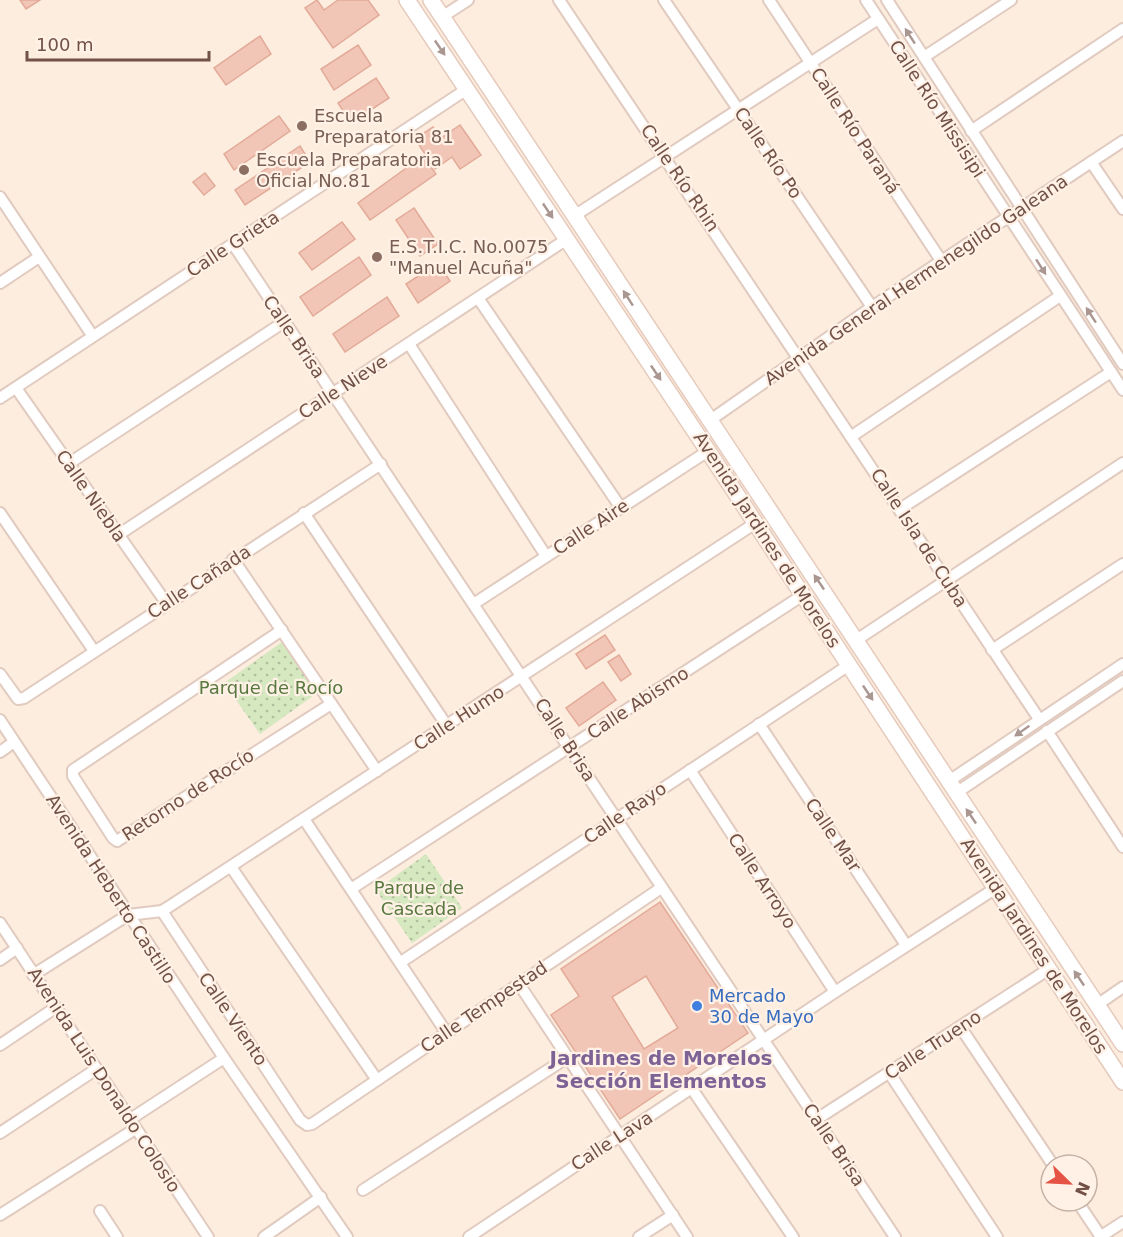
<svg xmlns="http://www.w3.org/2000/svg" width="1123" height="1237" font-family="'DejaVu Sans',sans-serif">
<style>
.park{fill:url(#park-dots)}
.building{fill:#f1c6b7;stroke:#e3aa98;stroke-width:1.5;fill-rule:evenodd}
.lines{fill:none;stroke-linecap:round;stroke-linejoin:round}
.minor-casing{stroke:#e1cabf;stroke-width:14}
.secondary-casing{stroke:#e6cabc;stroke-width:18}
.minor{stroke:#fff;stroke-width:10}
.secondary{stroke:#fff;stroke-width:15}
.oneway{fill:#aa9791}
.education-dot{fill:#8d6e63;stroke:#fff1e5;stroke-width:2}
.shop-dot{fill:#3f7fe0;stroke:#fff1e5;stroke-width:2}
.labels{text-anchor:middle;stroke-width:4.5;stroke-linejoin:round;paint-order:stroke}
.street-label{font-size:18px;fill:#715148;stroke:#fff1e5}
.education-label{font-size:18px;fill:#785e54;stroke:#fff1e5;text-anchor:start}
.park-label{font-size:18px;fill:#587840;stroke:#fff1e5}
.shop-label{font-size:18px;fill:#366cbe;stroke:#fff1e5;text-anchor:start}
.neighbourhood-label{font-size:20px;font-weight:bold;fill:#7d6395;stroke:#fff1e5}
</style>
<defs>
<pattern id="park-dots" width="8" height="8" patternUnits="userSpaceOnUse" patternTransform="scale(1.5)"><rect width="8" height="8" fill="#d5e8bf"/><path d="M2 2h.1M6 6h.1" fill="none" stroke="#b1be9d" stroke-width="1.8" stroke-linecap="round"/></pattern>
</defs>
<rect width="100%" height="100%" fill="#fceddf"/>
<!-- park -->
<g class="park">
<path d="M282 642 317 693 260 734 224 683Z"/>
<path d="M426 854 462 908 412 943 376 890Z"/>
</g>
<!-- building -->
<g class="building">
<path d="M20 0H40L26 9Z"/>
<path d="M317 0 324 10 338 0H368L379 15 333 48 305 8Z"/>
<path d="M260 36 271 54 226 85 214 68Z"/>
<path d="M358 45 371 65 334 90 321 69Z"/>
<path d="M376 78 389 98 351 123 338 103Z"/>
<path d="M279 116 290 131 234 170 224 154Z"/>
<path d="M460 125 481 155 460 169 452 157 435 169 415 139 433 127 441 138Z"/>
<path d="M300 146 310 162 245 205 235 190Z"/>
<path d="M423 156 436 174 370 220 358 203Z"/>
<path d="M205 173 215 186 204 195 193 182Z"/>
<path d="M414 208 438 244 420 256 396 220Z"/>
<path d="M342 222 355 239 312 270 299 253Z"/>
<path d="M359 257 371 275 313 316 300 297Z"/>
<path d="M438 263 450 281 418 303 406 284Z"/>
<path d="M387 297 399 316 345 352 333 334Z"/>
<path d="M605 635 615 650 586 669 576 654Z"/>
<path d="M619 655 631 674 621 681 608 662Z"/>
<path d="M603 682 616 700 579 726 566 708Z"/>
<path d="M660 902 748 1033 620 1119 551 1015 579 996 561 969ZM646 976 678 1028 644 1049 612 997Z"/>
</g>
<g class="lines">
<!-- minor casing -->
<g class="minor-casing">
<g id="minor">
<path d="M559 0 1039 719"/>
<path d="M664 0 872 307"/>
<path d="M769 0 942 262"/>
<path d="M866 0 1123 390"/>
<path d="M887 0 1123 364"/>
<path d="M442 17 468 0"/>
<path d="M924 57 1011 0"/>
<path d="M971 131 1123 29"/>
<path d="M1091 162 1123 209"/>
<path d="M0 197 92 335"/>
<path d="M574 216 878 19"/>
<path d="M233 244 895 1237"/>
<path d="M0 283 39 257"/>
<path d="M478 298 621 508"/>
<path d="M409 344 546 556"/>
<path d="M16 388 167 604"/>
<path d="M0 398 467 89"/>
<path d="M709 421 872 307 1123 141"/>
<path d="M852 436 1060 296"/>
<path d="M68 464 284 322"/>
<path d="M900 509 1111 372"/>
<path d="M0 513 94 651"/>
<path d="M304 513 447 726"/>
<path d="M118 535 567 239"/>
<path d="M233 559 377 771"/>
<path d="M475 603 708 451"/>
<path d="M282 630 73 770V776L113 838 117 841 331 704"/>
<path d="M858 639 1123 463"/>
<path d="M992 650 1123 564"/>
<path d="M0 674 18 699 24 698 381 464"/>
<path d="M0 720 224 1058 347 1237"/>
<path d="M759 724 906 945"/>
<path d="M1047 731 1123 847"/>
<path d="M0 752 14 742"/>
<path d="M690 770 835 992"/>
<path d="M949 781 1123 664"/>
<path d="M956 793 1123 681"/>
<path d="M304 819 446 1032"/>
<path d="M231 867 377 1080"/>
<path d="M351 889 803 595"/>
<path d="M162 911 300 1120 307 1125 312 1124 661 888"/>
<path d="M0 923 208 1237"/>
<path d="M0 960 17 948"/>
<path d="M401 962 849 665"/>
<path d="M33 975 128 915 162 911 170 906 754 524"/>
<path d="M519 984 687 1237"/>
<path d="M1097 1005 1123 987"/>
<path d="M961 1028 1053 1165"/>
<path d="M0 1045 55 1008"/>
<path d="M890 1074 997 1237"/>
<path d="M692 1089 793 1237"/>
<path d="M817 1119 1049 969"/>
<path d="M129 1120 224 1058"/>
<path d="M0 1133 95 1070"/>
<path d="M363 1190 568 1057"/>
<path d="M1077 1201 1101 1237"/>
<path d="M100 1211 117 1237"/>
<path d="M0 1215 135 1129"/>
<path d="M264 1237 321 1197"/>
<path d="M469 1237 835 992 996 888"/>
<path d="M639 1237 673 1215"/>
<path d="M1100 1237 1123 1222"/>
</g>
</g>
<!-- secondary casing -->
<g class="secondary-casing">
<g id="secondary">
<path d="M407 0 708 451 1123 1082"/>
<path d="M431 0C662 348 895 695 1123 1044"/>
</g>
</g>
<!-- minor -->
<use href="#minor" class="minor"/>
<!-- secondary -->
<use href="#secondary" class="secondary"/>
</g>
<!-- one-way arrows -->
<defs><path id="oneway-solid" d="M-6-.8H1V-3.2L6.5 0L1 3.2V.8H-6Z" transform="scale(1.5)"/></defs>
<g class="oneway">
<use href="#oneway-solid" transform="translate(910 36) rotate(-123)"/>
<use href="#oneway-solid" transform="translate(440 48) rotate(56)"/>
<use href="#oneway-solid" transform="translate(548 211) rotate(56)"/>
<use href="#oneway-solid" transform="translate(1041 267) rotate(57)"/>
<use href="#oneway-solid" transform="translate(628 298) rotate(-123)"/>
<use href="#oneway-solid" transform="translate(1091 315) rotate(-123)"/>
<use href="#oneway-solid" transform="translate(656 373) rotate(56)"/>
<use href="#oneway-solid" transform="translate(819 582) rotate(-124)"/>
<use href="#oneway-solid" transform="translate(868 693) rotate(56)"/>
<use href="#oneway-solid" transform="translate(1022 731) rotate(145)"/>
<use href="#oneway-solid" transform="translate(971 816) rotate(-124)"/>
<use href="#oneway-solid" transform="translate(1079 978) rotate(-124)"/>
</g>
<!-- markers -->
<g class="education-dot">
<circle cx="302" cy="126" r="6"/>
<circle cx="244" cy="170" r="6"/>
<circle cx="377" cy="257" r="6"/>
</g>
<circle class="shop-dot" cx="697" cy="1006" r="6"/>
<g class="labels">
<!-- street labels -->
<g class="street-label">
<text transform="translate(937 109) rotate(57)" y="6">Calle Río Missisipi</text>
<text transform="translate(855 131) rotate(57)" y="6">Calle Río Paraná</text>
<text transform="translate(768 153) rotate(56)" y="6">Calle Río Po</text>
<text transform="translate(680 178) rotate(56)" y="6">Calle Río Rhin</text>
<text transform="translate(233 244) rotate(-33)" y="6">Calle Grieta</text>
<text transform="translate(916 280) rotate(-34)" y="6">Avenida General Hermenegildo Galeana</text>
<text transform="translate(294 337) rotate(56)" y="6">Calle Brisa</text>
<text transform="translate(343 387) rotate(-33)" y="6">Calle Nieve</text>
<text transform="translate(91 496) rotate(55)" y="6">Calle Niebla</text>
<text transform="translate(591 527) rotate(-33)" y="6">Calle Aire</text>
<text transform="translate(919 538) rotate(57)" y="6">Calle Isla de Cuba</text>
<text transform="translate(767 540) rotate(57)" y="6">Avenida Jardines de Morelos</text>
<text transform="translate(199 582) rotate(-33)" y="6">Calle Cañada</text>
<text transform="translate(638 703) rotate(-33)" y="6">Calle Abismo</text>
<text transform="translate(459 718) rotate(-33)" y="6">Calle Humo</text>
<text transform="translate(565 740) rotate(57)" y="6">Calle Brisa</text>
<text transform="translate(188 795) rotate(-33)" y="6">Retorno de Rocío</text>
<text transform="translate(625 813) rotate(-34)" y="6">Calle Rayo</text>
<text transform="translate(833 835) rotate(56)" y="6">Calle Mar</text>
<text transform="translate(762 881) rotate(57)" y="6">Calle Arroyo</text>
<text transform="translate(111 889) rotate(57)" y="6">Avenida Heberto Castillo</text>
<text transform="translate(1034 946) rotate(57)" y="6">Avenida Jardines de Morelos</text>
<text transform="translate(484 1007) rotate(-34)" y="6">Calle Tempestad</text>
<text transform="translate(233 1019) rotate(56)" y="6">Calle Viento</text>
<text transform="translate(933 1045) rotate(-33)" y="6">Calle Trueno</text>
<text transform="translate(104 1080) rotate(57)" y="6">Avenida Luis Donaldo Colosio</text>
<text transform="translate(612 1141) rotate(-33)" y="6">Calle Lava</text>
<text transform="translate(834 1145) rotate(56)" y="6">Calle Brisa</text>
</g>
<!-- education labels -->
<g class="education-label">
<text x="314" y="122">Escuela<tspan x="314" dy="21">Preparatoria 81</tspan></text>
<text x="256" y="166">Escuela Preparatoria<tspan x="256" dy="21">Oficial No.81</tspan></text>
<text x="389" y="253">E.S.T.I.C. No.0075<tspan x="389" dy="21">"Manuel Acuña"</tspan></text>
</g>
<!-- park labels -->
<g class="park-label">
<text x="271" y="694">Parque de Rocío</text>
<text x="419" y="894">Parque de<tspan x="419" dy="21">Cascada</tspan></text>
</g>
<!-- shop labels -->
<g class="shop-label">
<text x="709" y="1002">Mercado<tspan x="709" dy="21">30 de Mayo</tspan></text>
</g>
<!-- neighbourhood labels -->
<g class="neighbourhood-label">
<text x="661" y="1065">Jardines de Morelos<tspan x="661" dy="23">Sección Elementos</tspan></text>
</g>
</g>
<!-- north arrow -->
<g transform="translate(1069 1183) rotate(114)"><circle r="28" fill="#fff1e5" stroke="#c6b1a6" stroke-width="1.5"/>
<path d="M0-4.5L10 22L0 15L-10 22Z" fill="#e55345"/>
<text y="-9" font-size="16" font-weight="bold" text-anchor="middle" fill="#715148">N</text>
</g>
<!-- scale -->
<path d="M27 51v9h182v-9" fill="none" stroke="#715148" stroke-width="3"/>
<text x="36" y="51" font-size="18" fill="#715148" stroke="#fff1e5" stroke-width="4.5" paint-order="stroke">100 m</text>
</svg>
